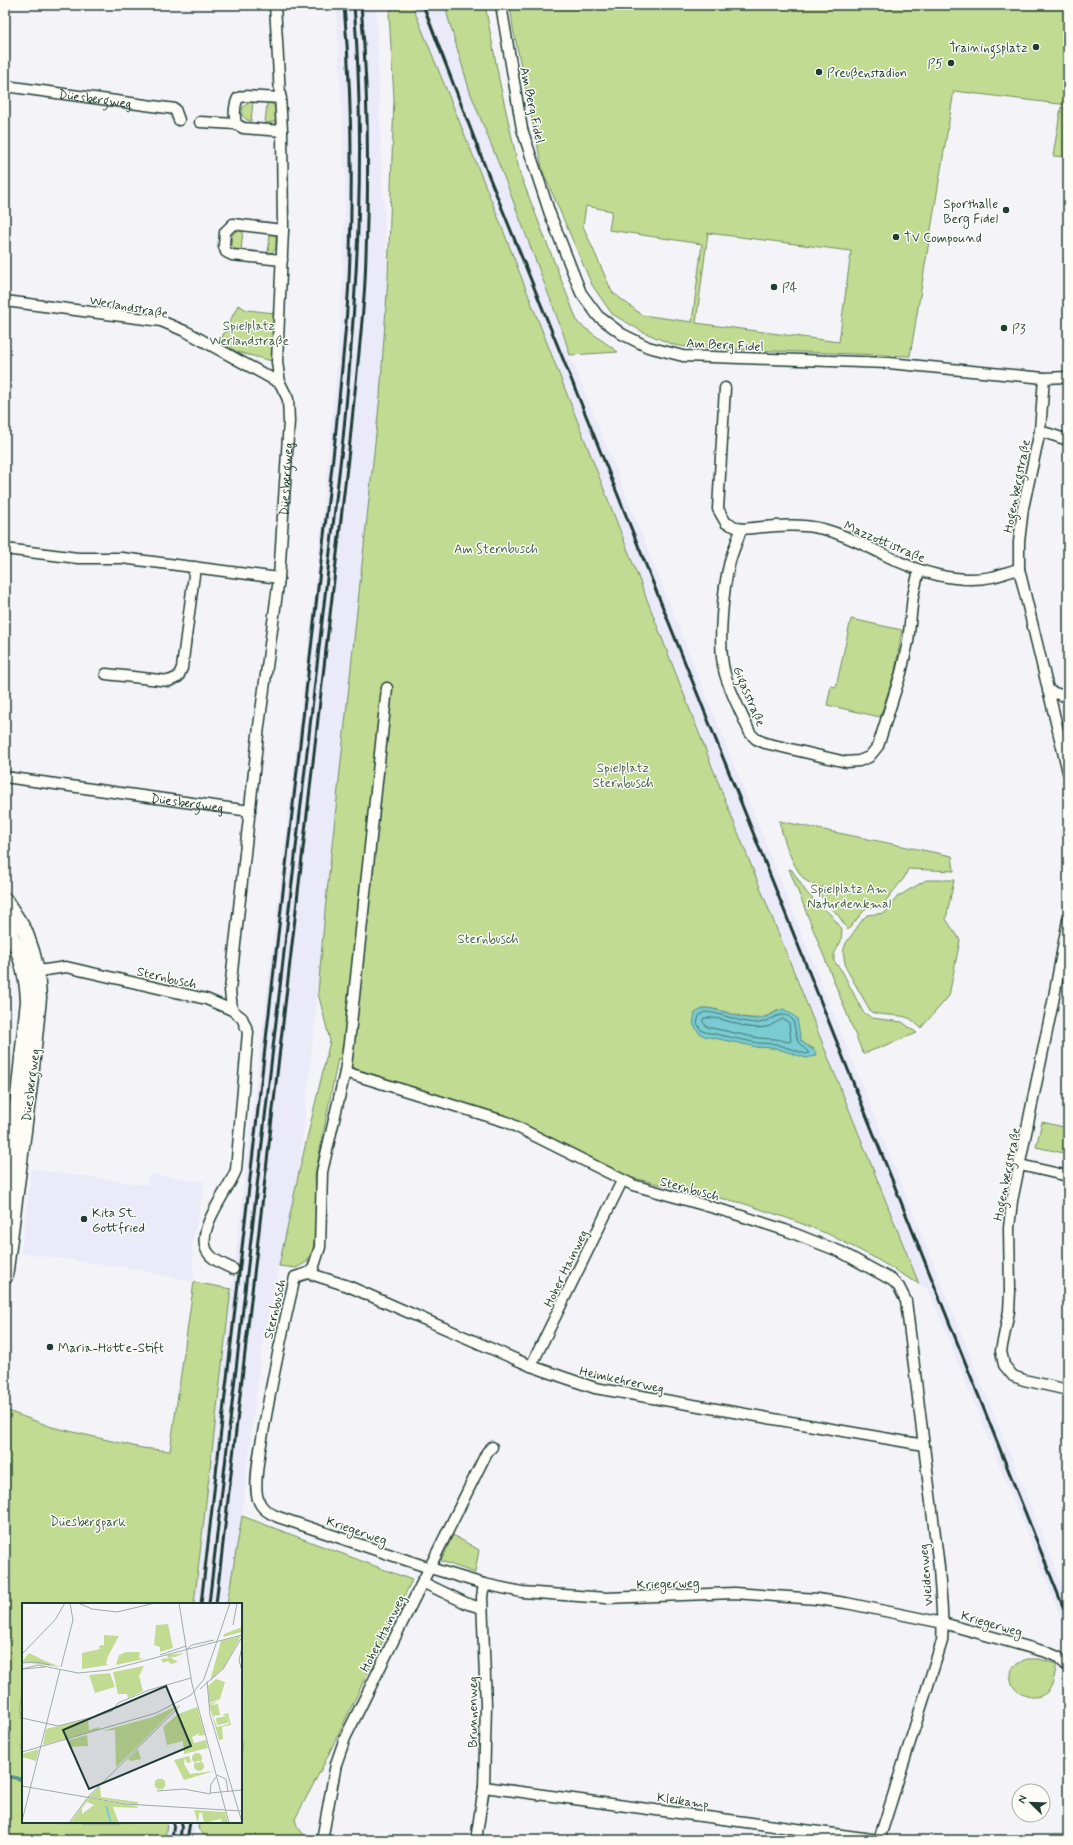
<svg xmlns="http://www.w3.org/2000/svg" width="1073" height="1845" font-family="Mynerve,sans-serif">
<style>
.built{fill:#eaeaf9}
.green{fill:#c1db92;stroke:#708c63;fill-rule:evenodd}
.water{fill:#7acbd2;stroke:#569293}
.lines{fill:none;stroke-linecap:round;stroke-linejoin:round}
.shore{stroke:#437673;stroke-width:1}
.stream{stroke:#569293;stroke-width:3.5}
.street-casing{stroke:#1f3d34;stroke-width:13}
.secondary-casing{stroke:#1f3d34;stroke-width:17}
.street{stroke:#fdfcf7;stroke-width:10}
.secondary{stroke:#fdfcf7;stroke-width:14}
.rail{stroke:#1f3d34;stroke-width:3}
.poi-dot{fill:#1f3d34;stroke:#fdfcf7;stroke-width:1.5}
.labels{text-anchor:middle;stroke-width:3;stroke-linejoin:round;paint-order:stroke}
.poi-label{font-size:13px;fill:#1f3d34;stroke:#fdfcf7;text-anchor:start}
.street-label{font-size:13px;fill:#1f3d34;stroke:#fdfcf7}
.park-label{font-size:13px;fill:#3f5d47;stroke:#fdfcf7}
.inset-river{fill:none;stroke:#7acbd2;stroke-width:2}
.inset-road{fill:none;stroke:#9fabaa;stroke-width:1}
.view{fill:#1f3d34;fill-opacity:0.15;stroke:#1f3d34;stroke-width:2}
.inset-edge{fill:none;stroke:#1f3d34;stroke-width:2}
</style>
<rect width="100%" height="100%" fill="#f4f4f8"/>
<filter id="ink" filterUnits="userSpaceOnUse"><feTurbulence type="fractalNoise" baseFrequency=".025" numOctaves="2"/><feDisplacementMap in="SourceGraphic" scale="8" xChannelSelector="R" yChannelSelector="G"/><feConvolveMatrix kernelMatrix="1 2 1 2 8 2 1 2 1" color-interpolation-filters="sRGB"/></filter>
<g filter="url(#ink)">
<!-- built -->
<g class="built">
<path d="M336 5H376L382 172 388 278 380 396 299 1172 260 1360 242 1516 227 1604H194L313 604 335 387 343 272 345 174Z"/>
<path d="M412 5H447V14L470 92 506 182 570 355 1068 1599V1636L929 1291 919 1284 729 810 494 207Z"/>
<path d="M31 1169 147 1185 149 1174 205 1182 192 1246 194 1282 136 1269 21 1253Z"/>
<path d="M167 1822H199L198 1829H195L194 1840H165Z"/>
</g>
<!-- green -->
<g class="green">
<path d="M393 5H412L494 207 729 810 919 1284 871 1256 828 1234 787 1218 742 1203 629 1177 508 1117 350 1067 338 1058 315 1175 317 1222 313 1249 307 1262 296 1268 279 1266 299 1172 330 1041 318 993 325 911 380 396 388 278 394 98 389 14ZM704 1008C732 1009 752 1029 778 1010L803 1043 814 1049 786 1051 775 1048 757 1047 747 1044Z"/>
<path d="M447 5H485L500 84 520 174 578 323 618 352 570 355 563 333 506 182 470 92 447 14Z"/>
<path d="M510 5H1068V105L954 91 910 356 694 348 674 345 643 332 612 314 592 285 543 172 513 28ZM586 206 612 211 609 230 702 244 692 322 642 315 612 292 583 226ZM708 233 851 251 839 342 696 323Z"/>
<path d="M250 102H253L251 121C243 119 240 115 243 107Z"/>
<path d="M267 103H271L276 108V119L274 122 265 123Z"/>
<path d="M1061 107 1068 108V157L1053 156Z"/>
<path d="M237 230 243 231 241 251 236 250 231 245 232 235Z"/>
<path d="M270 233 276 234V249L271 253H268Z"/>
<path d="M238 305 247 310 275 313 272 361 237 352 220 341Z"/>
<path d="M851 619 902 630 895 671 880 717 827 705 831 686 836 687Z"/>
<path d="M779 821 952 856 954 871 908 869 904 878 880 908 867 907 848 930 838 915 821 897 820 892 824 887 820 888C815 885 808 883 804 879 791 864 784 840 779 821Z"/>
<path d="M789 869 792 870 806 892 831 915 842 929 841 941 834 954V961L842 971 863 1012 872 1018 902 1022 917 1033 863 1054Z"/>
<path d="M926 880H954L946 919 960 940 949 996 921 1028C918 1025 914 1022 911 1019 899 1013 883 1017 871 1012L846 968 843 952 846 943 863 919 867 915 885 913 897 897Z"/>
<path d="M1042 1122 1068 1128V1154L1036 1147Z"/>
<path d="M194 1282 231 1289 194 1604H23V1822H167L165 1840H5V1410L52 1427 142 1448 170 1451Z"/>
<path d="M242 1516 412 1580 323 1766 295 1819 297 1826 308 1840H215L206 1837 198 1829 199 1822H241V1604H227Z"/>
<path d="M453 1535 479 1550 475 1573 441 1561Z"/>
<path d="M1026 1659H1039L1057 1664C1055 1671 1054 1685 1048 1691 1037 1703 1014 1696 1011 1680 1010 1676 1012 1671 1012 1667Z"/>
</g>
<!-- water -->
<path class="water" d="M704 1008C722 1009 739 1019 757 1019 768 1019 774 1011 784 1009L797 1018 801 1041 816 1052 815 1056 806 1058 775 1048 757 1047 704 1036 699 1033 693 1024 695 1013Z"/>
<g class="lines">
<!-- shore -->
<g class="shore">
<path d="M705 1012C723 1013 739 1023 757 1023 771 1023 781 1007 793 1020L798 1042 809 1053 806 1054 776 1044 758 1043 705 1032 701 1030 697 1023 699 1016Z"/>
<path d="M704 1018C725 1015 744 1032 766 1027 772 1026 777 1021 783 1019L789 1023 791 1041 789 1042 776 1039 758 1038 707 1027 703 1022Z"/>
</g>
<!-- stream -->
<path class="stream" d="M5 1775 23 1780"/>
<!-- street casing -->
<g class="street-casing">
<g id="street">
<path d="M501 5 522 129 550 214 581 293 598 316 622 334 648 347 683 356 889 363 1044 378 1068 377"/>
<path id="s1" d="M5 86 175 109 179 120"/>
<path d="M281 98 245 96 238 98C234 106 234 115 236 124L243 128 282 131"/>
<path d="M200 122 236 124"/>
<path d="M282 260 232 255 226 252 224 246 225 232 233 224 283 230"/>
<path d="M5 301 161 321 187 332 280 383"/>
<path d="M1044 378 1040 431 1023 508 1019 542V569L1068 772"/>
<path d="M725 388 718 509 726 523 741 529C738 540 733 550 730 561 723 588 717 647 725 674 731 694 742 714 750 733L756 739 765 743 846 762 859 761 869 757 878 746 901 673 908 642 913 596 919 570"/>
<path d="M1040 431 1068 440"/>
<path d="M741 529C767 527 797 522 823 529 846 535 866 546 887 556 918 572 957 584 992 577 1001 575 1010 571 1019 569"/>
<path d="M5 549 78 558H122L279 578"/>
<path d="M106 674 169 681 178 677 182 668 195 567"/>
<path d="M387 688 349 1043 345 1072 322 1172 320 1247 313 1269 308 1273 295 1277C283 1328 272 1380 263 1433 260 1449 253 1485 258 1499 261 1509 269 1513 278 1517L430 1568 484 1584 522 1592 606 1598 734 1593 817 1599 846 1603 943 1623 1046 1652 1058 1657 1068 1667"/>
<path d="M1048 691 1068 697"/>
<path id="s2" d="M5 777 250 811"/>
<path d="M1068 920 1053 1002 1012 1201 1009 1228 1010 1291 1009 1311 1001 1351 1004 1365 1013 1376 1024 1380 1068 1390"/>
<path d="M32 972 66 967 206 999 232 1010 242 1018 248 1032 236 1170C228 1192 192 1233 209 1254 214 1261 225 1265 233 1269"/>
<path id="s3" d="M232 1010 230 990 259 726 279 578 289 421 288 399 280 383 277 362 283 230 282 131 275 5"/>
<path d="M345 1072 507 1122 633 1185 732 1213 785 1230 841 1252 892 1280 899 1287 906 1301 939 1567C940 1591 944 1616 942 1641L879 1840"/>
<path d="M1020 1165 1068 1176"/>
<path d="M308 1273 348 1286 531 1366 595 1388 924 1445"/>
<path d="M531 1366 622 1181"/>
<path d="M422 1582 468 1604 482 1608"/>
<path d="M484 1787 879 1840"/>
<path d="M322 1840 336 1764 345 1738 487 1452 492 1447"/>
<path d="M476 1840 484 1787 486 1705 482 1597 484 1584"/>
</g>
</g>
<!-- secondary casing -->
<g class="secondary-casing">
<g id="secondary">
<path d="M5 900 25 931 32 951 37 971 39 998 31 1077 5 1277"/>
<path d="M5 923C19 948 27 972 28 1001L14 1134 5 1201"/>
</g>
</g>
<!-- street -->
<use href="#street" class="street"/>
<!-- secondary -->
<use href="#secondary" class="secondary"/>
<!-- rail -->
<g class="rail">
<path d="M423 5 486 169 589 423 1068 1619"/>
<path d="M201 1604 335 440C340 387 346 334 349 280 353 188 352 97 344 5"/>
<path d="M209 1604 343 439C357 294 366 151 354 5"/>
<path d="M216 1604 350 441C355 387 362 334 365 281 369 189 369 97 361 5"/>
<path d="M172 1840 174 1822"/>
<path d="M180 1840 182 1822"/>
<path d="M187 1840 190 1822"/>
</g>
</g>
</g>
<!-- markers -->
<g class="poi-dot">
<circle cx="1036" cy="47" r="4"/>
<circle cx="951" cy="63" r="4"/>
<circle cx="819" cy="72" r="4"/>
<circle cx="1006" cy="210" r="4"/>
<circle cx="896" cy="237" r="4"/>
<circle cx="774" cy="287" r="4"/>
<circle cx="1004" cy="328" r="4"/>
<circle cx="84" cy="1219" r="4"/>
<circle cx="50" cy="1347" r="4"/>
</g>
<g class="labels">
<!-- poi labels -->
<g class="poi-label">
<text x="1028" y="52" text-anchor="end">Trainingsplatz</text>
<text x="943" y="68" text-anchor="end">P5</text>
<text x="827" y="77">Preußenstadion</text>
<text x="998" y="208" text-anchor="end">Sporthalle<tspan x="998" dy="15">Berg Fidel</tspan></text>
<text x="904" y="242">TV Compound</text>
<text x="782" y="292">P4</text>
<text x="1012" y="333">P3</text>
<text x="92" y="1217">Kita St.<tspan x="92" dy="15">Gottfried</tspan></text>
<text x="58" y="1352">Maria-Hötte-Stift</text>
</g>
<!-- street labels -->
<g class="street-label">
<text dy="5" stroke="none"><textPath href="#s1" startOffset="91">Düesbergweg</textPath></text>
<text transform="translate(533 105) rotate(78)" y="5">Am Berg Fidel</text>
<text transform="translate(129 306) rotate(10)" y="5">Werlandstraße</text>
<text transform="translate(725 344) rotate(3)" y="5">Am Berg Fidel</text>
<text dy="5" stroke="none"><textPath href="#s3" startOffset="534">Düesbergweg</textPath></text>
<text transform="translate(1016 486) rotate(-79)" y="5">Hogenbergstraße</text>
<text transform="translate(885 541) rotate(23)" y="5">Mazzottistraße</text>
<text transform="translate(750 696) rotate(67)" y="5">Gigasstraße</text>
<text dy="5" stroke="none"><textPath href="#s2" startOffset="184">Düesbergweg</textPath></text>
<text transform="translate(167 977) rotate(13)" y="5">Sternbusch</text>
<text transform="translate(30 1085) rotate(-83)" y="5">Düesbergweg</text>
<text transform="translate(1006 1174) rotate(-79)" y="5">Hogenbergstraße</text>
<text transform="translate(690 1188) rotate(15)" y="5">Sternbusch</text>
<text transform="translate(565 1268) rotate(-64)" y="5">Hoher Hainweg</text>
<text transform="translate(274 1309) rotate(-77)" y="5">Sternbusch</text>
<text transform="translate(622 1379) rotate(12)" y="5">Heimkehrerweg</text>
<text transform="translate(357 1530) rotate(19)" y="5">Kriegerweg</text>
<text transform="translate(925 1575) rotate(-95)" y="5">Weidenweg</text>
<text transform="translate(668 1583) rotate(-2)" y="5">Kriegerweg</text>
<text transform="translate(992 1623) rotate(16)" y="5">Kriegerweg</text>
<text transform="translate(382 1633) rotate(-63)" y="5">Hoher Hainweg</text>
<text transform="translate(472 1712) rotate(-90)" y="5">Brunnenweg</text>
<text transform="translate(683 1800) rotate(8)" y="5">Kleikamp</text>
</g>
<!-- park labels -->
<g class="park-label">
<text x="249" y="330">Spielplatz<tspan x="249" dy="15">Werlandstraße</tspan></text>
<text x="496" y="553">Am Sternbusch</text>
<text x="623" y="772">Spielplatz<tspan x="623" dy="15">Sternbusch</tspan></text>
<text x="849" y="893">Spielplatz Am<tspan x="849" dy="15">Naturdenkmal</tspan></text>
<text x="488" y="943">Sternbusch</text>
<text x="88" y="1526">Düesbergpark</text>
</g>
</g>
<!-- overview -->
<g transform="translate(22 1603)">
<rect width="220" height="220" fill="#f4f4f8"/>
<path d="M146 21 151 45 138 49V44L132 42 134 22ZM220 24V29L201 34 202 31ZM82 32 97 33 86 53 84 60 86 62 60 66V50L78 46 77 43 82 42ZM219 33 203 63 188 78 199 38ZM104 49H118L117 55 122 56 94 62 97 52ZM7 50 21 57 38 64 0 59ZM163 50 153 54H148L156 59 149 61 146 58 141 60 139 56 146 55 145 52ZM122 63 117 73 121 88 106 95 105 91H96L91 69ZM88 70 93 84 73 90 67 72ZM194 76 203 79 198 96 187 100 186 83ZM198 97 189 102 196 101 198 112 191 113 195 124 207 121 205 113 206 120 195 122 194 115 205 113 200 112 206 110 209 122 200 124 201 136 197 137 187 101ZM157 102 116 143 94 164 93 127 80 128 131 114ZM175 104 183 132 176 133 178 130 170 134 172 140 184 137 186 145 162 151 161 138 145 142 141 124 156 111ZM66 116 67 127 77 124 78 126 21 142 24 126ZM65 132 66 143 47 144V137ZM17 146 14 158 0 154V151ZM116 146 119 156 108 158 106 156ZM170 155a5 5 0 1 1 10 0a5 5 0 1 1-10 0ZM167 153 169 159 165 160 163 155 162 161 168 171 192 168 162 177 152 157ZM172 163a5 5 0 1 1 10 0a5 5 0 1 1-10 0ZM132.5 181a5.5 5.5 0 1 1 11 0a5.5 5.5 0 1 1-11 0ZM78 183 79 194 116 199V202L67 194ZM66 195 115 203 116 205 91 204 97 220H48ZM65 199 72 202 60 211V205ZM172 207 203 209 206 220H200L199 216 182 220 180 210H177L176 220Z" fill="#c1db92" fill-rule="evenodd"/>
<path class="inset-river" d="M84 203 89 220"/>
<path class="inset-road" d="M56 0 70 6 95 9 133 0M157 0 170 81 207 220M211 22 215 0M220 44 217 57 220 68M165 46 170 42 192 37M0 51 33 17 43 0M138 52 164 43M0 60 14 59 28 62M39 64 51 17 48 0M0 66 16 62 56 70 87 67 220 32M1 66 23 64M185 78 188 112 220 219M178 86 201 66 220 34M71 114 90 108 96 100 127 87 169 75M0 115 36 123 71 114M0 149 134 110 169 92 182 76 208 0M195 172 204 176 206 189M0 183 104 201 220 208M135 188 162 186 188 191M188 190 220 187M188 191 189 181 194 174M0 218 38 67M47 220 66 194 158 103"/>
<path class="view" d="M144 83 169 143 67 186 41 127Z"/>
<rect width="220" height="220" class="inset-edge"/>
</g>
<!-- margin -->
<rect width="1073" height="1845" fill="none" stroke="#fdfcf7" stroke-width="20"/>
<rect x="10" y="10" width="1053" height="1825" fill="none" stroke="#1f3d34" stroke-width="1.5" filter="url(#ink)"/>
<!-- north arrow -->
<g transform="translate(1031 1803) rotate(293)"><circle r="19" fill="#fdfcf7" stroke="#a4b0a9"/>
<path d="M0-3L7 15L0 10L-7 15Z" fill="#1f3d34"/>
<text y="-6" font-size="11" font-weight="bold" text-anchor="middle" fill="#1f3d34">N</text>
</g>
</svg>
